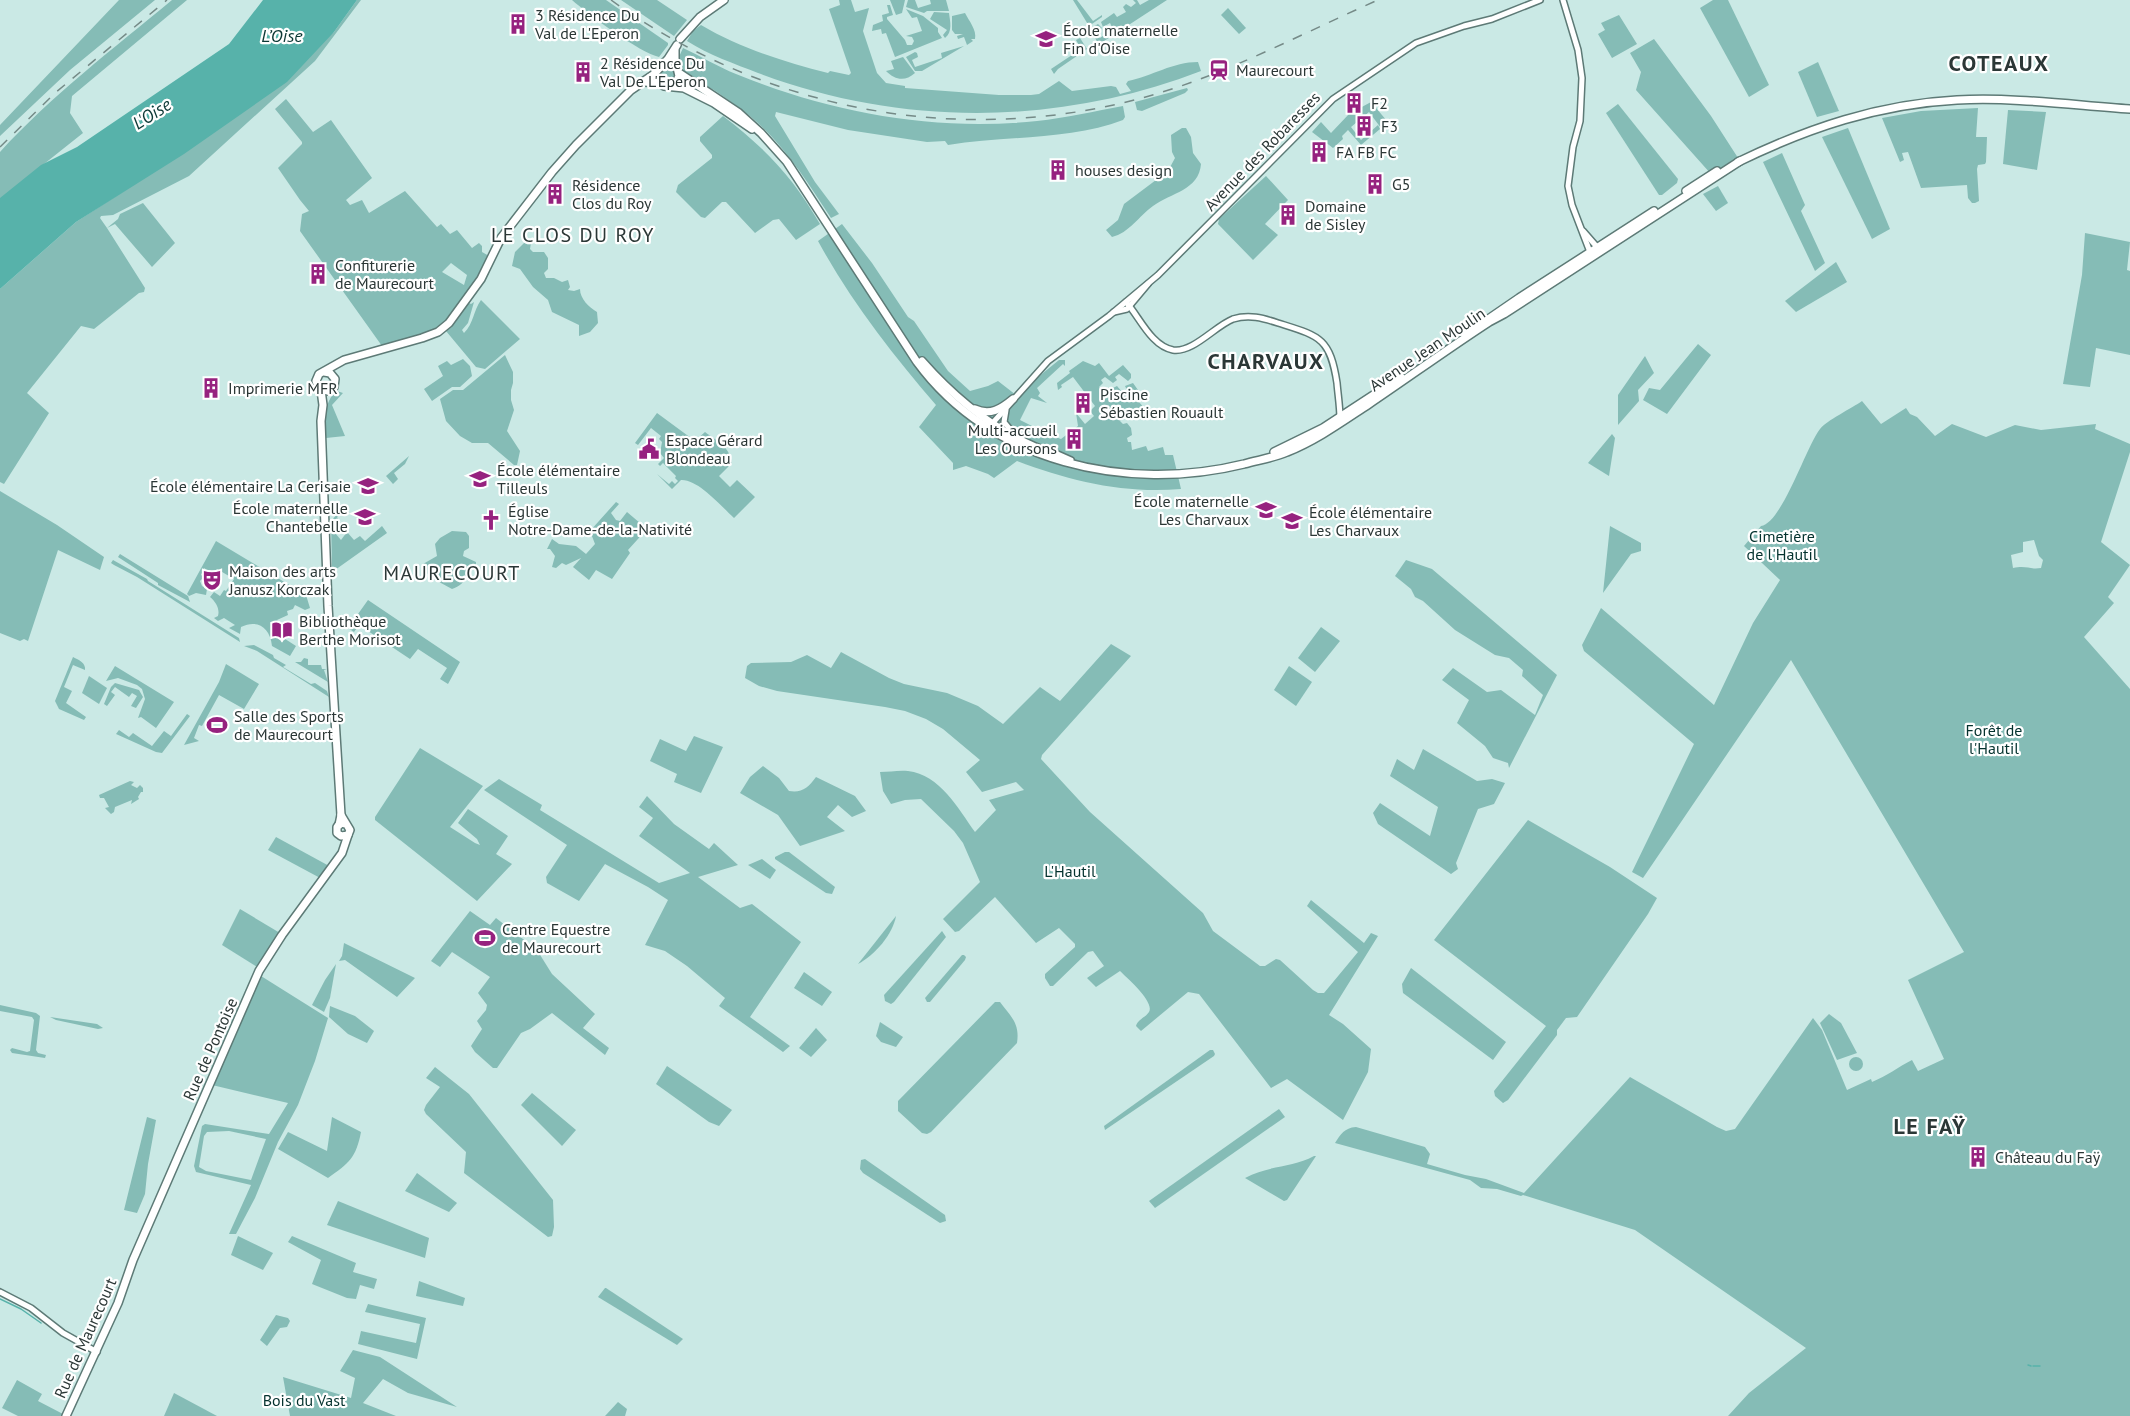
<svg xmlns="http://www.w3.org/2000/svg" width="2130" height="1416" font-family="'PT Sans',sans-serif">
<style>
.green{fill:#85bcb6;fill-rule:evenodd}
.water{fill:#57b2aa}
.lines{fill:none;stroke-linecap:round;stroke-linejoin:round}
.stream{stroke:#57b2aa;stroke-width:1.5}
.minor-casing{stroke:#5d7a76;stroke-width:8}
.major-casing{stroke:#5d7a76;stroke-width:10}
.minor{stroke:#fff;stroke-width:5}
.major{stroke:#fff;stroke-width:7}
.rail{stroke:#758a87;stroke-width:1.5;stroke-dasharray:10 10;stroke-linecap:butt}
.labels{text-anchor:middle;stroke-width:4.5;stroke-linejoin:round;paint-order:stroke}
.poi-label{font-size:16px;fill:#2b3736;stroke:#fff;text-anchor:start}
.street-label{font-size:16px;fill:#2b3736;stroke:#fff}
.park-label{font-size:16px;fill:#04322e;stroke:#fff}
.water-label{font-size:18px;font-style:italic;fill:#0c3835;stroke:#fff}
.quarter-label{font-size:20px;letter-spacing:1.5px;fill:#2b3736;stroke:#fff}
.district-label{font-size:22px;font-weight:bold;letter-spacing:1.5px;fill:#2b3736;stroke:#fff}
</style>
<rect width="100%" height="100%" fill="#cae9e5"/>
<!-- green -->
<g class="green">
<path d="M119 0H155L70 70 0 136V125Z"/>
<path d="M172 0H187L72 96 70 113 83 133 0 199V152C51 96 113 49 172 0Z"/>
<path d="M357 0H361L315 61 189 176 113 215 101 216 100 218 107 228 118 219 120 214 143 203 175 243 152 267 115 224 107 228 145 288 144 292 139 293 94 329 81 326 27 393 49 413 4 484 0 482V289L76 222 150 174 334 32Z"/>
<path d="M572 0H606L668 43V45L659 57C640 53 588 14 572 0Z"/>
<path d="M621 0H657L687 20 674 36Z"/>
<path d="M839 0H851L855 12 869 8 863 31 877 73 886 83 905 86V88L999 95H1031L1039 94 1059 81 1072 91 1111 86 1116 87 1120 94 1131 91 1126 84 1128 81C1152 76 1173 62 1198 62L1201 71C1059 126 901 127 758 73 735 64 709 55 687 41L693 31 701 25C740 48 784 62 828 73L830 71 849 75 851 73 829 9 840 5Z"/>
<path d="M890 0H905L902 13 896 15Z"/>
<path d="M908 0H915L918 8 931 4 930 0H946L949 11H927L924 13 906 7Z"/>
<path d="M1073 0H1077L1093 21 1102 15V17L1089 26Z"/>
<path d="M1133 0H1137L1140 5 1149 0H1167L1101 43 1097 42 1091 28 1098 24 1102 28 1096 33 1100 38 1113 29 1110 23 1103 27 1101 22 1114 13 1117 17 1126 12 1123 7 1126 4 1131 7 1136 3Z"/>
<path d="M1713 0H1728L1769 85 1749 97 1700 8Z"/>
<path d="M887 5H890L893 15 887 17V19L905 40 907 45H912L914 41 912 37 906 36 922 31 917 17 912 18 906 9 923 16 938 28V32L942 38 895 57 886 33 882 34 881 29 872 31 873 25 883 21 882 15 889 13Z"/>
<path d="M1228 8 1246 28 1239 34 1221 15Z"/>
<path d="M934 12 949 13C950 21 953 32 945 38L943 35 947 30 930 19Z"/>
<path d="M965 13C969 21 977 30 975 39H971L973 41 967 45 964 37 958 39 957 36 963 34H955L952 30V16Z"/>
<path d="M1619 15 1637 44 1612 58 1598 34 1605 30 1601 23Z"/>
<path d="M1080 38 1087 49 1058 69 1054 74 1051 69 1081 49 1076 40Z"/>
<path d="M1654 39 1711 116 1740 161 1711 174 1636 90 1641 72 1630 53Z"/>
<path d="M964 46 922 71H915L906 57 915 52 917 53 918 57 912 60 915 67 942 58 941 53Z"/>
<path d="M683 48C701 56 718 67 736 74 831 113 935 132 1037 121 1066 118 1095 111 1123 106L1125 117 1123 120C1071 140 1003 136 948 145L945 141 927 142 848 130 776 112 775 116 815 182 839 214 831 218C804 177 778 135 737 106 729 101 722 95 714 90 699 82 681 78 678 59Z"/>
<path d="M903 57 915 73C905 82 895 80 886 71L894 69 891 61Z"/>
<path d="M1818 62 1839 111 1817 117 1798 72Z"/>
<circle cx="668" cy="75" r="8"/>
<path d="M1187 88 1188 90 1185 93 1142 111 1137 110 1135 102Z"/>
<path d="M286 99 313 132 331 120 372 178 346 200 350 205 362 200 369 213 405 191 437 227 441 224 450 234 457 230 472 248 479 243 482 246V252L489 256C481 271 454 316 441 326 425 337 401 341 382 346L300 231 302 214 309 211 300 200 278 168 302 144V142L275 109ZM451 263 467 275 464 285 442 272Z"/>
<path d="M1371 102 1387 121 1381 128 1369 112 1351 127 1361 140 1378 125 1380 129 1361 145 1348 130 1342 136 1343 139 1333 148 1312 132 1321 122 1331 133 1349 114Z"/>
<path d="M1618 104 1678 179 1677 183 1662 195H1659L1606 113Z"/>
<path d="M1978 108 1976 137H1987L1986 162 1985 164 1978 165 1977 169 1979 201 1975 203H1972L1968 198 1967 185 1921 188 1908 152 1902 153 1904 160 1900 162 1882 118 1921 111Z"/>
<path d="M2008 110 2046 112 2037 170 2003 164Z"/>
<path d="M723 116C766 149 792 176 820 224L796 240 779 219 773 220 755 233 726 202H722L705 218 701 217 676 192 678 185 712 158V155L700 141V137Z"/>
<path d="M1182 128H1186L1191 137 1193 153 1201 164C1199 190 1171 193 1153 206 1139 216 1129 233 1112 237L1106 230 1118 220 1124 204 1168 171 1175 158 1172 152 1171 135Z"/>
<path d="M1848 128 1890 229 1872 239 1822 137Z"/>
<path d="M1782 153 1805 205 1801 211 1825 263 1815 271 1763 162Z"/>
<path d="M1266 176 1288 200 1265 224 1278 235 1253 260 1218 224 1219 219Z"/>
<path d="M1718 186 1728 203 1716 211 1703 194Z"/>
<path d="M842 224 872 263 908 317 914 321 948 371 970 391 988 386 998 381 1016 395 1059 360H1065V366L1063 364 1037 388 1040 393 1038 396 1047 403 1031 398 1020 420 1034 427V429C1043 434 1052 435 1061 439L1078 426 1076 413 1085 424 1094 416 1090 411 1095 406 1073 377 1061 385 1062 387 1058 390 1057 383 1070 373 1069 371 1083 361 1095 366 1099 363 1109 376 1123 365 1131 374V378L1128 381 1119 374 1115 377 1117 380 1113 383 1105 377 1101 380 1103 383 1099 387 1109 396 1113 393 1111 389 1117 386 1123 393 1127 390 1125 386 1133 383 1138 390V395L1134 397 1137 401 1146 393V396L1139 402 1145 409 1137 415 1136 413 1131 414 1129 411 1120 421 1123 424 1127 423 1131 428 1132 435 1127 438 1128 442H1131L1132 450 1146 446 1148 451 1163 447 1165 455H1173L1181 489C1124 494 1070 481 1017 461L994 478 988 474 966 466 953 470V463L919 427 936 405C892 354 850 300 818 241Z"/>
<path d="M2085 233 2130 242 2127 270 2130 271V355L2096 348 2090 387 2063 384 2082 275Z"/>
<path d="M527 240 531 243 530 249 533 252H544L548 258V269L544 273 546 278H554L562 282 568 280 570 287 568 290 574 291 580 289C580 299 589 307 597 312L598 323 590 332 579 336V325L552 312 548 300 533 287 520 269 512 266 515 252Z"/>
<path d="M1836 262 1847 282 1796 312 1785 301Z"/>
<path d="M481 300 520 339 485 369 476 367 446 331 469 303 471 304 474 302 468 323 462 330 464 333C474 323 473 311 481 300Z"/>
<path d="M1698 344 1711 355 1667 414 1643 400 1649 388 1660 390Z"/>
<path d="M505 355 513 372V383L511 390V400L514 410 507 431 520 451 517 465H514L488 443H472L460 436 446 421 440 399 453 390H463Z"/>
<path d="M1645 356 1654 373 1638 390 1639 401 1618 425V395Z"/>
<path d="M463 359 470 366 472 376 460 387H452L432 401 424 389 443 376 438 366 447 361 451 365Z"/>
<path d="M337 391 343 393 332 405 345 436 326 438C325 423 323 401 337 391Z"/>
<path d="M1862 401 1881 424 1906 408 1910 414 1917 417 1935 436 1952 424 1986 437 2015 425 2041 430 2096 424 2095 429 2130 444V452L2101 542 2130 565 2108 597 2114 603 2084 637 2130 689V1416H1728L1749 1393 1806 1348 1635 1230 1523 1195 1521 1196 1497 1189 1481 1188 1470 1180 1335 1143C1341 1134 1344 1128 1356 1127L1425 1147 1430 1154 1427 1164 1465 1175 1486 1179 1524 1193 1630 1077 1717 1127 1726 1131 1735 1129 1813 1018 1822 1030 1847 1090 1871 1079 1872 1082C1887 1076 1898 1067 1912 1060L1918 1071 1944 1059 1908 980 1964 952 1791 660 1643 878 1632 872 1694 744 1584 651 1582 645 1601 608 1714 705 1753 623 1780 580 1744 546 1761 526C1782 523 1806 447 1820 429 1826 421 1852 408 1862 401ZM2034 540 2039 556 2043 560 2041 568C2030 570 2027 565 2013 568L2011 555 2023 552V542Z"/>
<path d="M657 413 695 441 705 432C717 441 730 447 732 463L719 476 730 487 737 480 755 497 734 518C721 506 698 479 681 480L672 489 657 474 669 484 672 481 675 484 678 481 675 478 676 476 663 463 660 466 658 464 664 458 660 453 662 442 659 439 661 436 651 428 638 445 635 443Z"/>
<path d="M1612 434 1615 438 1609 476 1588 463Z"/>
<path d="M409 456 405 464 394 473 398 479 393 484 386 476Z"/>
<path d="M0 491 57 525 104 557 100 570 58 550 28 641 24 639 20 641 0 633Z"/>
<path d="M616 502 619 504 611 513 616 520 620 521 627 512 647 529 628 550 630 553 612 579 596 570 589 580 573 567 581 558 566 565 562 563 556 568 552 567 555 556 550 549H547L552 539 559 544 576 546 586 554 595 544 590 531Z"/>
<path d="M339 512 341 514 337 517 342 526 335 533 341 540 347 532 354 540 360 536 365 541 382 526 387 533 335 570 332 567 331 521Z"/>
<path d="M1610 526 1641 543V551L1631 554 1603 593Z"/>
<path d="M452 531 466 532 469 536V548L464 551 463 556 476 562V566L467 574C466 581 459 587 452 589L430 577 422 567 423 564 437 556 435 544 440 538Z"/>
<path d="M216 541 306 595 310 608 305 610 295 605 293 609 287 611 288 615 277 620 281 626 279 635 296 646 290 656 272 646C270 627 257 619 241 627L240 634 229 628 235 625 224 618 218 621 214 618 218 616C220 609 216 602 210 597L214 592 220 596 224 590 226 591 234 579 217 569 213 574 204 568 201 575 204 577 200 581 202 586 207 589 206 595 196 593 189 596 187 594Z"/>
<path d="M120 554 188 596 190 602 158 585V583L118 557Z"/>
<path d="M113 560 147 579 148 581 239 638 240 642 137 577 114 565 111 563Z"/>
<path d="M1406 560 1432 569 1557 675 1509 768 1508 763 1493 758 1485 746 1457 723 1469 700 1442 680 1453 668 1487 692 1501 690 1535 715 1543 695 1522 676 1523 670 1509 658 1495 655 1455 630 1423 601 1415 597 1411 589 1395 576Z"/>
<path d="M368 600 460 662 448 684 440 679 447 668 418 649 410 659 359 625 354 632 348 628Z"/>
<path d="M1321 627 1340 641 1315 672 1298 658Z"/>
<path d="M1111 644 1131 656 1042 755 1041 759 1090 812 1203 913 1213 931 1260 966H1265L1276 959 1280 960 1313 990 1318 993H1324L1358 952 1307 906 1311 900 1364 943 1371 933 1378 936 1329 1015 1343 1024 1371 1049 1368 1072 1343 1120 1287 1079 1271 1088 1199 994 1188 992 1141 1031 1136 1026C1138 1019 1145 1018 1149 1012 1155 1002 1127 978 1120 971L1096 987 1087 978 1104 966 1093 951 1088 952 1053 986H1050L1045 978V974L1075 947V944L1059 928 1036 943 995 897 959 931 955 932 943 919 980 882 963 843 954 831 921 799 905 800 891 804 883 791 880 772C889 772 899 770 908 771 940 775 958 808 975 832L996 810 989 800 1024 790 1016 782 982 792 966 772 980 760 943 729 926 719 905 711 885 707 777 691 759 686 745 678 747 666 751 663 791 662 807 655 831 668 841 652 889 678 904 684 947 693 978 706 1003 724 1040 687 1060 701Z"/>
<path d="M254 645 273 655 274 658 286 665 283 667 311 684 315 683 327 691 329 697 257 651 244 646Z"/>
<path d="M73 657C79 660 86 663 85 670L73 665 64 687 72 691 66 703 86 717 84 720 59 709 55 701Z"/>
<path d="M304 658 308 659V665H321L322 669H327L324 670 328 682 295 662H301Z"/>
<path d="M226 664 259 684 244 709 219 695 202 726 199 725 194 738 199 741 184 745 219 682Z"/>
<path d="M115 666 174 702 156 728 141 717 138 718 145 699 142 689 137 685 118 678 106 681Z"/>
<path d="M1289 666 1312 682 1296 706 1274 690Z"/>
<path d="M89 676 107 688 99 704 82 693Z"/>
<path d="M115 683 139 690 143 697 136 708 131 706 137 696 132 693 129 697 115 687 111 692 115 695 107 706 104 704 111 687Z"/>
<path d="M187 714 190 716 162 753 156 752 116 734 119 730 129 737 133 733 152 746 164 731 171 736Z"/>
<path d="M694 736 723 747 701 793 674 782 677 774 650 761 660 739 686 751Z"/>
<path d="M420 748 483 786 450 827 475 843 480 845 477 839 458 823 468 809 508 836 496 854 512 864 477 901 375 820V817Z"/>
<path d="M1423 749 1477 781 1492 779 1505 783 1494 804 1478 809 1456 863 1458 869 1451 874 1378 824 1373 813 1380 803 1430 836 1438 807 1390 776 1397 759 1414 770Z"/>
<path d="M763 766 779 778 789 791C802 793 808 788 816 777L855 796 866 811 852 817 838 805 827 817 845 831 800 846 778 815 740 793 750 777Z"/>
<path d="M499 779 542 805 540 810 659 883 690 873 639 836 653 818 639 807 647 796 674 824 709 849 714 843 738 865 698 877 740 908 752 904 801 942 750 1017 790 1046 783 1052 719 1006 725 998 687 966 665 951 645 945 668 900 648 887 605 864 579 901 547 883 546 877 567 845 484 790Z"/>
<path d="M130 781 134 782 131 785 137 788 140 785 143 788V792H141L138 797 139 799 131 804 132 800 115 807 114 812 111 814 105 808 109 807 104 798H100L99 795Z"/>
<path d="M1528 820 1610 867 1657 898 1648 914 1577 1017 1566 1018 1557 1030V1035L1508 1100 1503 1103 1495 1096 1494 1091 1546 1026 1434 940Z"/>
<path d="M276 837 331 867 322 879 268 850Z"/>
<path d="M785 852H789L835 887 832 894 826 893 775 859V857Z"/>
<path d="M762 859 776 870 770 879 748 865Z"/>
<path d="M240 909 280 933 257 967 222 945Z"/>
<path d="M470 911 490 925 496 918 537 950 552 974 595 1014 583 1028 609 1048 605 1055 552 1013 530 1029 521 1033 497 1068H493L475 1052 471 1046 482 1029 477 1021 486 1010 487 1005 478 993 490 977 452 952 440 967 431 961Z"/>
<path d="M896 916C893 934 875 955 858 964Z"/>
<path d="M942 931 946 937 894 1002 891 1004 885 1001 884 995Z"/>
<path d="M344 943 415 978 397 997 345 960 339 961 342 956Z"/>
<path d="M962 955H964L966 957 965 960 930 1002H927L925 998Z"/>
<path d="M336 964 330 998 324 1012 312 1005 325 980Z"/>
<path d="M1411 968 1506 1042 1493 1060 1403 993 1402 984Z"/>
<path d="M804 972 832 992 822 1006 794 988Z"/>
<path d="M261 976 328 1018 315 1061 298 1105 278 1142 255 1198 236 1234H229L251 1185 196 1172 194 1166 202 1126 205 1124 269 1134 288 1103 212 1085ZM229 1131 266 1139 251 1180 206 1171 199 1167 204 1136 207 1132Z"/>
<path d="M995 1002H1000C1011 1017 1020 1023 1017 1043L931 1132 927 1134 922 1133 898 1111V1101Z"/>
<path d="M0 1005 36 1013 40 1016 36 1050 38 1053 46 1055 45 1058 12 1053 10 1050 12 1048 27 1052 30 1051 34 1020 32 1017 0 1011Z"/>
<path d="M330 1006 355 1016 374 1031 367 1043 348 1034 329 1017Z"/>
<path d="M1829 1014 1841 1023 1857 1053 1837 1060 1820 1023Z"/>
<path d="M50 1017 97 1024 103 1028 98 1029 56 1020Z"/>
<path d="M880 1022 903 1037 896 1047 881 1042 876 1036Z"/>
<path d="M816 1028 827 1040 811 1057 799 1048Z"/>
<path d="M1210 1050H1213L1215 1054 1214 1056 1105 1130 1104 1126Z"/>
<circle cx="1856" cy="1064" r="7"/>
<path d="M667 1066 732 1110 719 1126 709 1122 656 1084Z"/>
<path d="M435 1067 469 1094 553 1200 554 1227 552 1236 548 1237 464 1173 466 1152 426 1114 424 1110 426 1105 440 1087 426 1078Z"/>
<path d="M532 1093 576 1130 562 1146 521 1105Z"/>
<path d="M1279 1109 1285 1117 1155 1208 1149 1201Z"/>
<path d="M147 1117 156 1120 148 1164 145 1194 137 1213 124 1210Z"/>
<path d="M332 1117 361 1132C356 1158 349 1163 328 1178L278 1149 288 1132 327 1151Z"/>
<path d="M1314 1156H1316L1287 1200 1284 1201 1245 1178C1269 1165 1292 1168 1314 1156Z"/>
<path d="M865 1159 945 1215 946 1221 940 1223 863 1173 860 1169 861 1160Z"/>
<path d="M417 1173 457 1203 449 1212 405 1191Z"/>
<path d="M338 1201 429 1238 425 1258 327 1225Z"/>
<path d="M238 1236 273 1253 263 1270 231 1255Z"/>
<path d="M292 1236 356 1263 353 1272 377 1279 374 1289 360 1285 356 1299 347 1298 312 1284 321 1260 288 1242Z"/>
<path d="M419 1281 465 1298 463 1306 416 1296Z"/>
<path d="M605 1288H606L683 1339 677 1345 598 1297Z"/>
<path d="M368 1304 426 1318 417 1359 358 1344 361 1331 416 1343 420 1324 365 1312Z"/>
<path d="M276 1315 288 1318 290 1321 287 1327 280 1328 267 1346 260 1340Z"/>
<path d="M353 1350 380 1357 457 1407 408 1393 383 1379 363 1403 396 1416H290L283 1377 351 1398 355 1378 340 1371Z"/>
<path d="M17 1380 42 1394 38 1401 63 1414 62 1416H18L2 1408Z"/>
<path d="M174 1393 217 1416H164Z"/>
<path d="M618 1402 627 1409 625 1416H605Z"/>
</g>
<!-- water -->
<path class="water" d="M263 0H357L334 32 287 82 184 154 76 222 0 289V198L41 165 77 147 229 44Z"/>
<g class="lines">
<!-- stream -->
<g class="stream">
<path d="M0 1299 21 1309 41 1323"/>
<path d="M2028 1365 2031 1366"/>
<path d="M2033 1366H2040"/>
</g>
<!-- minor casing -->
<g class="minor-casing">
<g id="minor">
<path d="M1563 0 1578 50 1582 78 1580 121 1573 147 1568 186 1572 205 1590 252"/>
<path d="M1583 231 1597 247"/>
<path d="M1126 302C1139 316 1151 346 1173 350 1193 353 1215 326 1233 319 1249 314 1263 318 1278 323 1319 336 1330 337 1337 383 1338 395 1340 407 1340 419"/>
<path d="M1114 312 1127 309 1148 284"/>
<path d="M1006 410 1004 422 1013 433"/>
<path d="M990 426 1048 361 1109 316 1158 275 1333 99 1416 43 1464 26 1492 19 1540 0"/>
<path d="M1053 452 1071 460"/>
<path d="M0 1292 31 1308 63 1333 97 1352"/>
</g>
</g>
<!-- major casing -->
<g class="major-casing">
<g id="major">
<path d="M680 39 700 17 724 0"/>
<path d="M679 73 739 113 761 133 787 162 917 362C991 463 1127 493 1244 464 1258 460 1273 458 1287 452 1317 440 1343 421 1369 404 1409 377 1449 348 1489 322L1504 314 1740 161"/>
<path d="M644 82 659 83 664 86 684 88 714 103 752 129"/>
<path d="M671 86 676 83 679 76 675 59V50"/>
<path d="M1738 162C1808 128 1879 104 1957 100 2014 97 2072 105 2130 109"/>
<path d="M1686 191 1717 171"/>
<path d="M1465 335 1519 298 1654 211"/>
<path d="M922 361C959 403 1002 437 1056 455"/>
<path d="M324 372 330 373 335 379 334 387 328 391 319 389 316 381 319 374 344 360 422 338 438 332 449 323 481 279 501 238 552 172 576 145 631 90 653 75 668 59 677 45"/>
<path d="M321 390 323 405 321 421 328 606 341 815 339 825"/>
<path d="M975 409C990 416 1001 409 1013 399"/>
<path d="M1274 452 1323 428 1401 377"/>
<path d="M341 815 350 830 348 835 341 836 337 833V827L340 823 346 824"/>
<path d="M66 1416 118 1303 133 1260 259 971 282 935 342 853 348 835"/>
</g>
</g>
<!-- minor -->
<use href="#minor" class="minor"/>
<!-- major -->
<use href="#major" class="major"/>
<!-- rail -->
<g class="rail">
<path d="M611 0C776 118 985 152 1178 87 1246 64 1312 29 1378 0"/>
<path d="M0 147 55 93 167 0"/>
</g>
</g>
<!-- icons -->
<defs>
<g id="building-bare" transform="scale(1.62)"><path d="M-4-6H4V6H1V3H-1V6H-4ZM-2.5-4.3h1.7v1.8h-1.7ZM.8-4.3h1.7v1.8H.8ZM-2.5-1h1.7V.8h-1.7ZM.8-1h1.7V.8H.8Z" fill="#96227f" stroke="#fff" stroke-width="2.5" paint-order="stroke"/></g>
<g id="school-bare" transform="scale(1.62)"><path d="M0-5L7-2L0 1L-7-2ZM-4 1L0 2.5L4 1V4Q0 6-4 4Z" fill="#96227f" stroke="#fff" stroke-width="2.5" paint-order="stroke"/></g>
<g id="station-bare" transform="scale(1.62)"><path d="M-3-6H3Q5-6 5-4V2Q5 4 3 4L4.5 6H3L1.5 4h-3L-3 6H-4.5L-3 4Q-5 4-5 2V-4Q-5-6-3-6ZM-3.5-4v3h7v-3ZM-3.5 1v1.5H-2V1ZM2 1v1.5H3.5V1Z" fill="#96227f" stroke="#fff" stroke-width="2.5" paint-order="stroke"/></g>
<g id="civic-bare" transform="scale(1.62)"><path d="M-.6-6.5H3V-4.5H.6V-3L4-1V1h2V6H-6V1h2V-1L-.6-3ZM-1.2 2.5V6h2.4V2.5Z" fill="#96227f" stroke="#fff" stroke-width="2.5" paint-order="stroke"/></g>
<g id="church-bare" transform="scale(1.62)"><path d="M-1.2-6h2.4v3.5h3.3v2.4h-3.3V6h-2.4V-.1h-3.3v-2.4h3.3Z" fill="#96227f" stroke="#fff" stroke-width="2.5" paint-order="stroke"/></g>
<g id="theatre-bare" transform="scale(1.62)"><path d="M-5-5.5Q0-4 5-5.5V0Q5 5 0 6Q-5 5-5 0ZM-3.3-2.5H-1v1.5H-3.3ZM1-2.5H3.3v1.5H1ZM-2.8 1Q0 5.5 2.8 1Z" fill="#96227f" stroke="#fff" stroke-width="2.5" paint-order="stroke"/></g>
<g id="library-bare" transform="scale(1.62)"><path d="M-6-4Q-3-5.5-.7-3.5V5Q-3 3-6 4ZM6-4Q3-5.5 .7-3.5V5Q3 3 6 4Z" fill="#96227f" stroke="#fff" stroke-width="2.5" paint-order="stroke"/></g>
<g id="stadium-bare" transform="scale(1.62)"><path d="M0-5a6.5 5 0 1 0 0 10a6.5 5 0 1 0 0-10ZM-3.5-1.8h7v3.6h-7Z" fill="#96227f" stroke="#fff" stroke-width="2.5" paint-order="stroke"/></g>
</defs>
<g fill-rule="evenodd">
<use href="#building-bare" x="518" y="24"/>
<use href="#school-bare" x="1046" y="39"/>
<use href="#station-bare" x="1219" y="70"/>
<use href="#building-bare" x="583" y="72"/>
<use href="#building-bare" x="1354" y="103"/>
<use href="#building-bare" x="1364" y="126"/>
<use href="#building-bare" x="1319" y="152"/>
<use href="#building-bare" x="1058" y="170"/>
<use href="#building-bare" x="1375" y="184"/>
<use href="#building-bare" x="555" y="194"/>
<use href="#building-bare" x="1288" y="215"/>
<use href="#building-bare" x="318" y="274"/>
<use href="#building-bare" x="211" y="388"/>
<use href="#building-bare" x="1083" y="403"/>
<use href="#building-bare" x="1074" y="439"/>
<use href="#civic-bare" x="649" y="449"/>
<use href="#school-bare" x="480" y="479"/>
<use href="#school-bare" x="368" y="486"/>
<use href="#school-bare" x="1266" y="510"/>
<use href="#school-bare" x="365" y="517"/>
<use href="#church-bare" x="491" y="520"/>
<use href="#school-bare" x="1292" y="521"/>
<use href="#theatre-bare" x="212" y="580"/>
<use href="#library-bare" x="282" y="630"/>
<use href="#stadium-bare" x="217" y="725"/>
<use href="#stadium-bare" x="485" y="938"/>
<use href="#building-bare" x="1978" y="1157"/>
</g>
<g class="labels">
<!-- poi labels -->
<g class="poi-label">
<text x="535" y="21">3 Résidence Du<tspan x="535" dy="18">Val de L'Eperon</tspan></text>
<text x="1063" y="36">École maternelle<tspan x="1063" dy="18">Fin d'Oise</tspan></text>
<text x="600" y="69">2 Résidence Du<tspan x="600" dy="18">Val De L'Eperon</tspan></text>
<text x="1236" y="76">Maurecourt</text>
<text x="1371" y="109">F2</text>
<text x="1381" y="132">F3</text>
<text x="1336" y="158">FA FB FC</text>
<text x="1075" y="176">houses design</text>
<text x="1392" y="190">G5</text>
<text x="572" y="191">Résidence<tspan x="572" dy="18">Clos du Roy</tspan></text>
<text x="1305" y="212">Domaine<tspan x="1305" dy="18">de Sisley</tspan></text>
<text x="335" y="271">Confiturerie<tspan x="335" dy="18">de Maurecourt</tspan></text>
<text x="228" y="394">Imprimerie MFR</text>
<text x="1100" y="400">Piscine<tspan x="1100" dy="18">Sébastien Rouault</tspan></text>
<text x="1057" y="436" text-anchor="end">Multi-accueil<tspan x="1057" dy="18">Les Oursons</tspan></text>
<text x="666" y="446">Espace Gérard<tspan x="666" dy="18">Blondeau</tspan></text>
<text x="497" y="476">École élémentaire<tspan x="497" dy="18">Tilleuls</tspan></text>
<text x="351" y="492" text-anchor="end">École élémentaire La Cerisaie</text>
<text x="1249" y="507" text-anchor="end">École maternelle<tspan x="1249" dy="18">Les Charvaux</tspan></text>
<text x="348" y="514" text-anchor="end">École maternelle<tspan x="348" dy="18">Chantebelle</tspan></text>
<text x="508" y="517">Église<tspan x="508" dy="18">Notre-Dame-de-la-Nativité</tspan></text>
<text x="1309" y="518">École élémentaire<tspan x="1309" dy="18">Les Charvaux</tspan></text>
<text x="229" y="577">Maison des arts<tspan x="229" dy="18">Janusz Korczak</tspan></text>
<text x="299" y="627">Bibliothèque<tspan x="299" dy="18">Berthe Morisot</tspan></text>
<text x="234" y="722">Salle des Sports<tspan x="234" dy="18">de Maurecourt</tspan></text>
<text x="502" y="935">Centre Equestre<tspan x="502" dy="18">de Maurecourt</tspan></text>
<text x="1995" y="1163">Château du Faÿ</text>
</g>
<!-- street labels -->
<g class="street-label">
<text transform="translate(1262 151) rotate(-46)" y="6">Avenue des Robaresses</text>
<text transform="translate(1427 349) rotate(-34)" y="6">Avenue Jean Moulin</text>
<text transform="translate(210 1049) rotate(-66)" y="6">Rue de Pontoise</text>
<text transform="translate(85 1338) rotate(-66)" y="6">Rue de Maurecourt</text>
</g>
<!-- park labels -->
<g class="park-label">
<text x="1782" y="542">Cimetière<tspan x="1782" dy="18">de l'Hautil</tspan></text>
<text x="1994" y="736">Forêt de<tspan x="1994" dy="18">l'Hautil</tspan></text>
<text x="1070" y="877">L'Hautil</text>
<text x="304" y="1406">Bois du Vast</text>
</g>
<!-- water labels -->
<g class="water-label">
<text x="282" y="42">L’Oise</text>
<text transform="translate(152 114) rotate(-33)" y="6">L'Oise</text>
</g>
<!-- quarter labels -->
<g class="quarter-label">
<text x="573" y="242">LE CLOS DU ROY</text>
<text x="452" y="580">MAURECOURT</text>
</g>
<!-- district labels -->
<g class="district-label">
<text x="1999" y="71">COTEAUX</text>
<text x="1266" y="369">CHARVAUX</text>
<text x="1930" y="1134">LE FAŸ</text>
</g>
</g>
</svg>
